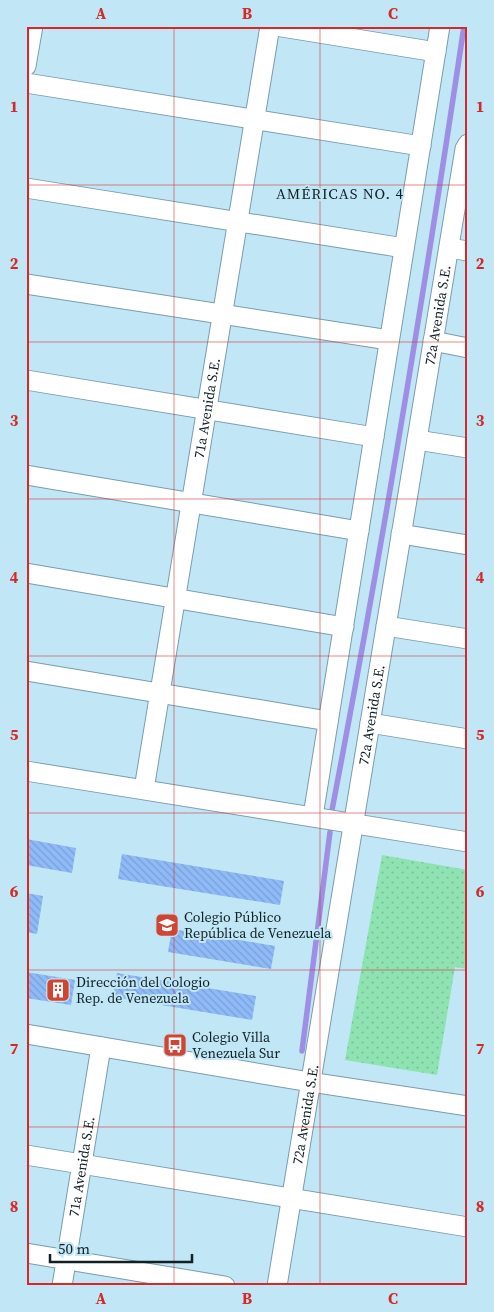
<svg xmlns="http://www.w3.org/2000/svg" width="494" height="1312" font-family="'Source Serif 4',serif">
<style>
.grass{fill:url(#grass-dots)}
.lines{fill:none;stroke-linecap:round;stroke-linejoin:round}
.stream{stroke:#9e8fe5;stroke-width:5.5}
.building{fill:url(#building-back-hatch)}
.minor-casing{stroke:#7a9dab;stroke-width:21}
.minor{stroke:#fff;stroke-width:19}
.grid{fill:none;stroke:#d62828;stroke-width:1;stroke-opacity:0.55}
.labels{text-anchor:middle;stroke-width:4;stroke-linejoin:round;paint-order:stroke}
.street-label{font-size:14px;fill:#112025;stroke:#c1e6f5}
.poi-label{font-size:14px;fill:#112025;stroke:#c1e6f5;text-anchor:start}
.neighbourhood-label{font-size:15px;letter-spacing:1px;fill:#112025;stroke:#c1e6f5}
.neatline{fill:none;stroke:#d62828;stroke-width:2}
.grid-label{font-size:16px;text-anchor:middle;font-weight:bold;fill:#d62828}
</style>
<defs>
<pattern id="grass-dots" width="8" height="8" patternUnits="userSpaceOnUse" patternTransform="scale(1.25)"><rect width="8" height="8" fill="#8fe3b3"/><path d="M2 2h.1M6 6h.1" fill="none" stroke="#7ac29a" stroke-width="1.8" stroke-linecap="round"/></pattern>
<pattern id="building-back-hatch" width="6" height="6" patternUnits="userSpaceOnUse" patternTransform="scale(1.25)"><rect width="6" height="6" fill="#8fbaf8"/><path d="M-1 5l2 2M0 0l6 6M5-1l2 2" fill="none" stroke="#7aa0d4"/></pattern>
</defs>
<rect width="100%" height="100%" fill="#c1e6f5"/>
<!-- grass -->
<path class="grass" d="M382 855 468 870V969L455 967 437 1075 345 1060Z"/>
<g class="lines">
<!-- stream -->
<g class="stream">
<path d="M332 810C382 550 425 288 464 26"/>
<path d="M302 1051 330 832"/>
</g>
</g>
<!-- building -->
<g class="building">
<path d="M26 839 76 848 72 873 26 865Z"/>
<path d="M122 854 284 881 280 905 118 879Z"/>
<path d="M26 893 43 896 37 934 26 932Z"/>
<path d="M172 929 275 946 271 969 168 952Z"/>
<path d="M26 972 75 980 71 1005 26 998Z"/>
<path d="M117 973 256 996 252 1020 113 997Z"/>
</g>
<g class="lines">
<!-- minor casing -->
<g class="minor-casing">
<g id="minor">
<path d="M276 26 436 52"/>
<path d="M26 66 33 26"/>
<path d="M26 83 421 146"/>
<path d="M26 188 404 248"/>
<path d="M449 248 468 251"/>
<path d="M26 284 389 340"/>
<path d="M433 341 468 348"/>
<path d="M26 380 374 437"/>
<path d="M417 440 468 448"/>
<path d="M26 475 359 531"/>
<path d="M401 534 468 545"/>
<path d="M26 573 344 627"/>
<path d="M386 626 468 639"/>
<path d="M26 671 328 721"/>
<path d="M370 723 468 739"/>
<path d="M26 771 468 842"/>
<path id="s1" d="M144 789 270 26"/>
<path d="M313 816 440 26"/>
<path d="M26 1034 310 1082 468 1106"/>
<path d="M26 1155 468 1227"/>
<path d="M26 1253 225 1286"/>
<path id="s2" d="M62 1286 101 1047"/>
<path id="s3" d="M277 1286 465 149 468 144"/>
</g>
</g>
<!-- minor -->
<use href="#minor" class="minor"/>
</g>
<!-- grid -->
<path class="grid" d="M174 26V1286M320 26V1286M26 185H468M26 342H468M26 499H468M26 656H468M26 813H468M26 970H468M26 1127H468"/>
<!-- icons -->
<defs>
<g id="school-square" transform="scale(1.25)"><rect x="-9" y="-9" width="18" height="18" rx="4" fill="#d14431" stroke="#c1e6f5"/><path d="M0-5L7-2L0 1L-7-2ZM-4 1L0 2.5L4 1V4Q0 6-4 4Z" fill="#fff"/></g>
<g id="building-square" transform="scale(1.25)"><rect x="-9" y="-9" width="18" height="18" rx="4" fill="#d14431" stroke="#c1e6f5"/><path d="M-4-6H4V6H1V3H-1V6H-4ZM-2.5-4.3h1.7v1.8h-1.7ZM.8-4.3h1.7v1.8H.8ZM-2.5-1h1.7V.8h-1.7ZM.8-1h1.7V.8H.8Z" fill="#fff"/></g>
<g id="bus-square" transform="scale(1.25)"><rect x="-9" y="-9" width="18" height="18" rx="4" fill="#d14431" stroke="#c1e6f5"/><path d="M-5-6H5V4H4V6H2V4H-2V6H-4V4H-5ZM-3.5-4V0h7V-4ZM-3.5 1.2v1.5H-2V1.2ZM2 1.2v1.5H3.5V1.2Z" fill="#fff"/></g>
</defs>
<g fill-rule="evenodd">
<use href="#school-square" x="167" y="925"/>
<use href="#building-square" x="58" y="990"/>
<use href="#bus-square" x="175" y="1045"/>
</g>
<g class="labels">
<!-- street labels -->
<g class="street-label">
<text dy="5" stroke="none"><textPath href="#s3" startOffset="984">72a Avenida S.E.</textPath></text>
<text dy="5" stroke="none"><textPath href="#s1" startOffset="386">71a Avenida S.E.</textPath></text>
<text dy="5" stroke="none"><textPath href="#s3" startOffset="579">72a Avenida S.E.</textPath></text>
<text dy="5" stroke="none"><textPath href="#s3" startOffset="174">72a Avenida S.E.</textPath></text>
<text dy="5" stroke="none"><textPath href="#s2" startOffset="121">71a Avenida S.E.</textPath></text>
</g>
<!-- poi labels -->
<g class="poi-label">
<text x="184" y="922">Colegio Público<tspan x="184" dy="16">República de Venezuela</tspan></text>
<text x="76" y="987">Dirección del Cologio<tspan x="76" dy="16">Rep. de Venezuela</tspan></text>
<text x="192" y="1042">Colegio Villa<tspan x="192" dy="16">Venezuela Sur</tspan></text>
</g>
<!-- neighbourhood labels -->
<g class="neighbourhood-label">
<text x="340" y="199">AMÉRICAS NO. 4</text>
</g>
</g>
<!-- border -->
<rect width="494" height="1312" fill="none" stroke="#c1e6f5" stroke-width="55"/>
<!-- scale -->
<path d="M50 1254v8h142v-8" fill="none" stroke="#112025" stroke-width="2.5"/>
<text x="58" y="1254" font-size="15" fill="#112025" stroke="#c1e6f5" stroke-width="4" paint-order="stroke">50 m</text>
<rect x="28" y="28" width="438" height="1256" class="neatline"/>
<g class="grid-label">
<text x="101" y="19">A</text>
<text x="247" y="19">B</text>
<text x="393" y="19">C</text>
<text x="14" y="112">1</text>
<text x="480" y="112">1</text>
<text x="14" y="269">2</text>
<text x="480" y="269">2</text>
<text x="14" y="426">3</text>
<text x="480" y="426">3</text>
<text x="14" y="583">4</text>
<text x="480" y="583">4</text>
<text x="14" y="740">5</text>
<text x="480" y="740">5</text>
<text x="14" y="897">6</text>
<text x="480" y="897">6</text>
<text x="14" y="1054">7</text>
<text x="480" y="1054">7</text>
<text x="14" y="1212">8</text>
<text x="480" y="1212">8</text>
<text x="101" y="1304">A</text>
<text x="247" y="1304">B</text>
<text x="393" y="1304">C</text>
</g>
</svg>
